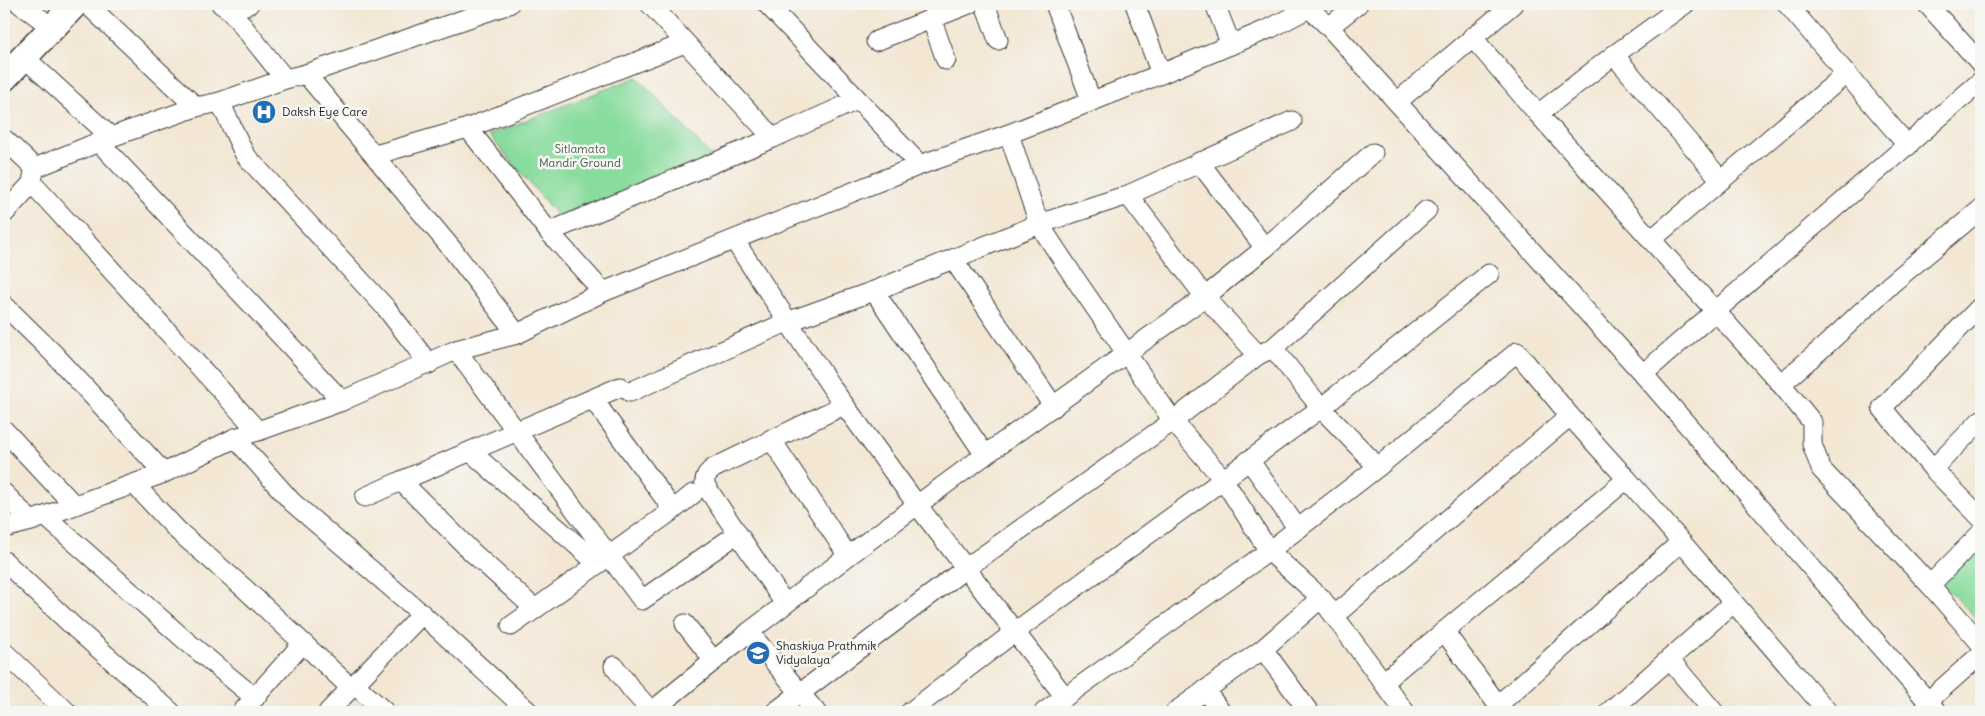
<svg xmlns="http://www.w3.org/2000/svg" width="1985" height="716" font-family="Delius,sans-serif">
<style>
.green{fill:#88dc9e;stroke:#527c5d}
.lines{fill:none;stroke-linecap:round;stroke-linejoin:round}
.street-casing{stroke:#3c3a38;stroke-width:21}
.secondary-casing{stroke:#3c3a38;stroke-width:29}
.street{stroke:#fff;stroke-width:19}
.secondary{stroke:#fff;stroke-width:26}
.labels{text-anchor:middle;stroke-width:5;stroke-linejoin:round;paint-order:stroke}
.poi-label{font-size:12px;fill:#1c1c1c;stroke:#f6f6f2;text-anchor:start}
.park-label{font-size:12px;fill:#425f4a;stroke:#f6f6f2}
</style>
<rect width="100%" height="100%" fill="#f6f6f2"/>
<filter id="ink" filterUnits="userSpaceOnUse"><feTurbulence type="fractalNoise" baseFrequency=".02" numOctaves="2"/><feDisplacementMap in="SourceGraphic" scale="10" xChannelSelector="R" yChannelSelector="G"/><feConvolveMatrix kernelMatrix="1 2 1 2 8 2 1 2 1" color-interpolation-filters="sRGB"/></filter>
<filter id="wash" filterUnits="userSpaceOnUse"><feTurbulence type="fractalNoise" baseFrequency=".0096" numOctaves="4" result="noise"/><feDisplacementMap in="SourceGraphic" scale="20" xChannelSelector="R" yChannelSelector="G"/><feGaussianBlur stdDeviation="1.12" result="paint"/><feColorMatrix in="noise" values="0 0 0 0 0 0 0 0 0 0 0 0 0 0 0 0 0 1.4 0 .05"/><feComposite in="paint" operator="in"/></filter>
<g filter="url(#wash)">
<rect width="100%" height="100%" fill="#f3e7d4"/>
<!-- green -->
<g class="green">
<path d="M637 77 714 159 562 221 489 135Z"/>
<path d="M1981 539V623L1939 581Z"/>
</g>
</g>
<g filter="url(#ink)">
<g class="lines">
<!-- street casing -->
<g class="street-casing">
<g id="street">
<path d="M20 4 52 27"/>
<path d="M87 4 196 107"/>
<path d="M221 4 230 10 285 79"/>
<path d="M650 4 773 138"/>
<path d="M767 4 920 165"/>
<path d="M985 4 998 40"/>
<path d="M1055 4 1091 100"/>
<path d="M1135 4 1161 74"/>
<path d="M1215 4 1231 45"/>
<path d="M1305 4 1329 27 1643 374 1937 712"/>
<path d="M1787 4 1908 146"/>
<path d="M1927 4 1981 64"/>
<path d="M230 10 249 4"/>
<path d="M931 18 946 60"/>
<path d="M1329 27 1358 4"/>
<path d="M1472 37 1538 114 1781 384 1812 422V444L1821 469 1930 585 1981 644"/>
<path d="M876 41 969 4"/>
<path d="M1614 55 1721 180"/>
<path d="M24 57 111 137"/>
<path d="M306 74 452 249 517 334"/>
<path d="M220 102 245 155 386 308 429 364"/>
<path d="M1397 102 1513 4"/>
<path d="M1538 114 1614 55 1685 4"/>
<path d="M468 128 549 232 603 292"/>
<path d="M1009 134 1039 224 1074 277 1173 421 1223 479 1269 551 1321 598 1405 712"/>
<path d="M4 139 35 168"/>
<path d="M99 142 342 401"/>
<path d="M375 155 468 128 685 43"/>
<path d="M1199 162 1265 248"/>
<path d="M35 168 111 137 196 107 220 102 285 79 306 74 509 4"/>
<path d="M32 183 258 431"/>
<path d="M1128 195 1205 297 1258 355"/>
<path d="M4 214 32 183 34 171"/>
<path d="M549 232 773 138 857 100"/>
<path d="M734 240 832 388 918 506 1065 697"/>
<path d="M1651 240 1847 73"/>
<path d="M953 259 1054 407"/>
<path d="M874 291 985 455"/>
<path d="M4 305 53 353 164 473"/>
<path d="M1981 306 1882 408 1933 469 1981 518"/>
<path d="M1273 348 1321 408 1378 467"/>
<path d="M456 350 642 600 727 541"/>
<path d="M1643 374 1981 81"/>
<path d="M1781 384 1827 344 1891 284 1981 209"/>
<path d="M620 387 401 481 472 552 535 609 673 510 693 494"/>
<path d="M630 392 787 322 874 291 1039 224 1128 195 1292 121"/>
<path d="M593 399 673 510"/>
<path d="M4 430 74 505"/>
<path d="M235 438 292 502 422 614 529 712"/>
<path d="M771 439 848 556"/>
<path d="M471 452 597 563"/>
<path d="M1249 460 1298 529"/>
<path d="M1933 469 1981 420"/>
<path d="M134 484 179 532 244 588 350 687"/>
<path d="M4 493 31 521"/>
<path d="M365 497 401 481"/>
<path d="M45 516 185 640 255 698"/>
<path d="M4 528 31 521 164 473 235 438 258 431 342 401 456 350 517 334 603 292 920 165 1009 134 1161 74 1271 28 1309 8"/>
<path d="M4 561 75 628 171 712"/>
<path d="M1930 585 1981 533"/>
<path d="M785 604 705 485C704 477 707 473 714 468L844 405"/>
<path d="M1335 615 1570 416"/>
<path d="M685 624 714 661"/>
<path d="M511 626 535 609"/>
<path d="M1444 631 1503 712"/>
<path d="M749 632 816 712"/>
<path d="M1263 649 1309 712"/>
<path d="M4 652 67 712"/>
<path d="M1669 659 1714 712"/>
<path d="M614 666 632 690 652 712"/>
<path d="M1383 682 1627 479"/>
<path d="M354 684 385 712"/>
<path d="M1205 690 1221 712"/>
<path d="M1927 702 1981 654"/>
<path d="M1498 705 1681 542"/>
<path d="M242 712 303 643"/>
<path d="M328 712 422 614"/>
<path d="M651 712 749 632 848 556 985 455 1205 297 1265 248 1373 153"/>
<path d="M775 712 966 568 1173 421 1258 355 1273 348 1427 210"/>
<path d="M910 712 1016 631 1321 408 1489 274"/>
<path d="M1044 712 1269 551 1378 467 1517 352 1570 416 1627 479 1828 712"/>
<path d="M1175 712 1263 649 1321 598"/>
<path d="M1609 712 1733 603"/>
</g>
</g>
<!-- secondary casing -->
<g class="secondary-casing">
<path id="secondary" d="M4 78 75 4"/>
</g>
<!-- street -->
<use href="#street" class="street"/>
<!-- secondary -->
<use href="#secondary" class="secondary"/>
</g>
</g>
<!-- icons -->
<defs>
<g id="hospital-disc" transform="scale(1.25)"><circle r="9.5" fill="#1f6fb2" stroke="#f6f6f2"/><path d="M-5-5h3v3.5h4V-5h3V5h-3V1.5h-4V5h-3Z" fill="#fff"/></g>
<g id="school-disc" transform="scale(1.25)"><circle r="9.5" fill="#1f6fb2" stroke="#f6f6f2"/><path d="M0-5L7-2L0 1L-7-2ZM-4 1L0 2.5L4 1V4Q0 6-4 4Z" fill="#fff"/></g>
</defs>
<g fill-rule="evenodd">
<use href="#hospital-disc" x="264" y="112"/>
<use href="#school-disc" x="758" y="653"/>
</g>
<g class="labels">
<!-- poi labels -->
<g class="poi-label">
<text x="282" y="116">Daksh Eye Care</text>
<text x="776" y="650">Shaskiya Prathmik<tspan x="776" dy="14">Vidyalaya</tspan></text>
</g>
<!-- park labels -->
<g class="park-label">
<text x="580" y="153">Sitlamata<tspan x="580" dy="14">Mandir Ground</tspan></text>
</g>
</g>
<!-- margin -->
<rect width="1985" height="716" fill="none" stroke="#f6f6f2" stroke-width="20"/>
</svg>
